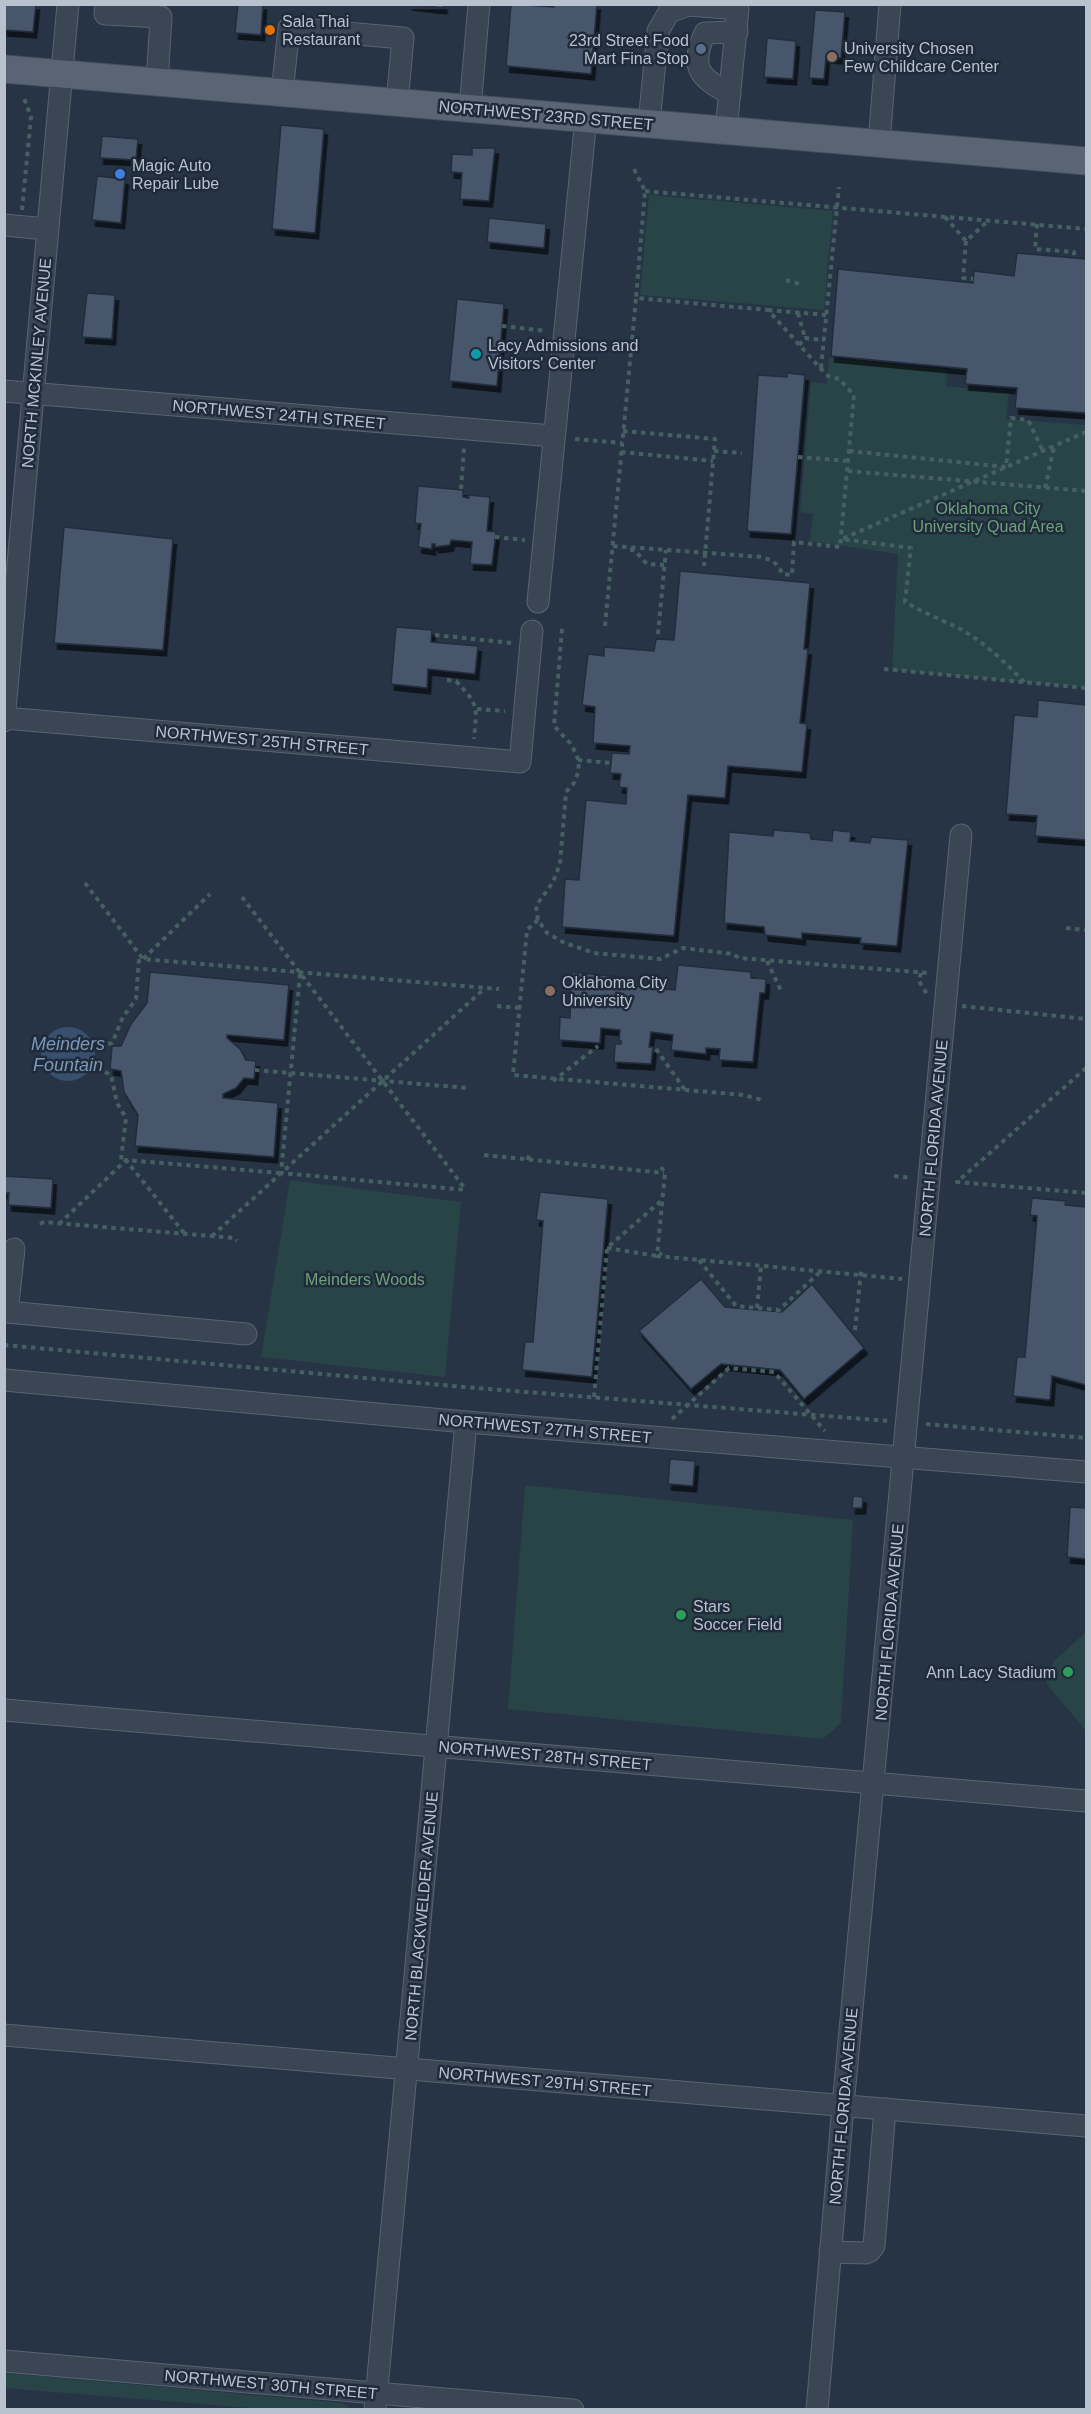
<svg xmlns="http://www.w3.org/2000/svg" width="1091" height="2414" font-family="Arial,sans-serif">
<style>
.green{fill:#284447}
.water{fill:#38506e}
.building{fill:#47566a;stroke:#212d3d;stroke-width:1.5;filter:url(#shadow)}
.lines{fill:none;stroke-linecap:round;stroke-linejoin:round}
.minor-casing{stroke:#596472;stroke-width:23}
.major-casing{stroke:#444f5e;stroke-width:29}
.path{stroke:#466062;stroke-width:4;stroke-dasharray:4.5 4.5;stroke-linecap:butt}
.minor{stroke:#3b4655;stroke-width:21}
.major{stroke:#596575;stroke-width:27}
.food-dot{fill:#e8710a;stroke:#1f2b3b;stroke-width:2}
.service-dot{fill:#5c6f8a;stroke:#1f2b3b;stroke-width:2}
.education-dot{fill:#8d6e63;stroke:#1f2b3b;stroke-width:2}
.shop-dot{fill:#3f7fe0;stroke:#1f2b3b;stroke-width:2}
.culture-dot{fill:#0f9aa8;stroke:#1f2b3b;stroke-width:2}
.leisure-dot{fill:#2e9e5b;stroke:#1f2b3b;stroke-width:2}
.labels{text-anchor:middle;stroke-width:5;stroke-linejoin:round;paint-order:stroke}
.poi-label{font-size:16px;fill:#b8c1ce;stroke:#1f2b3b;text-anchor:start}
.street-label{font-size:16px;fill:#b8c1ce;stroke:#1f2b3b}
.park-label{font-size:16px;fill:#6ea179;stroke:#1f2b3b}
.water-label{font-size:18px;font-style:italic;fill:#7d98b7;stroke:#1f2b3b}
</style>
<defs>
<filter id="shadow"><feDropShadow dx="3.5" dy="6" stdDeviation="0" flood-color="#0009"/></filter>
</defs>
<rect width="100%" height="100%" fill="#263446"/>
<!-- green -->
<g class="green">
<path d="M649 195 833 211 824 310 640 295Z"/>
<path d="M829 358 947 370 946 386 1009 393 1006 419 1086 425V688L892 670 898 554 810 541 813 514 800 512 811 382 827 384Z"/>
<path d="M290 1180 461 1202 445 1377 261 1357Z"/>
<path d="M525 1485 853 1520 841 1723 823 1739 508 1709Z"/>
<path d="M1086 1632V1731L1046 1683 1053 1662Z"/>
<path d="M5 2373 343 2403 351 2409H261L5 2388Z"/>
</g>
<!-- water -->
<circle class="water" cx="68" cy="1054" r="27"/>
<!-- building -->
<g class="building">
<path d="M4 4H36L33 32 4 30Z"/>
<path d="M238 4H263L261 35 235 33Z"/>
<path d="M408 4H444L443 8Z"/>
<path d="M511 4 554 7V4H597L591 74 506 66Z"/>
<path d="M815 10 845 12 841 58 826 57 824 79 809 78Z"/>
<path d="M767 38 796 41 793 79 764 77Z"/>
<path d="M281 125 324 129 315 233 272 229Z"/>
<path d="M102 136 138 139 136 160 100 158Z"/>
<path d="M472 148H495L489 201 460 199 462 173 451 172 452 154 472 155Z"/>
<path d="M97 176 125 179 121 223 92 220Z"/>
<path d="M489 218 546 224 544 248 487 242Z"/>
<path d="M1017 253 1086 259V413L1015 408 1017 388 965 384 967 369 831 356 838 269 973 283 974 271 1014 276Z"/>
<path d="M87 293 115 295 112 339 82 337Z"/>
<path d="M457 299 504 304 497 386 449 381Z"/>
<path d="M787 373 805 375 791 534 747 531 758 375 787 377Z"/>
<path d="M418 486 463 490V497L469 498 468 495 490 497 487 531 496 532 492 565 470 564 472 542 451 540 450 545 435 547V544H432V549L418 547 421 524 415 523Z"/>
<path d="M64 527 173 539 163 650 54 643Z"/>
<path d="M680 571 810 583 804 649H808L800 723 807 724 802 772 728 766 725 798 688 795 674 936 562 927 565 879 579 880 586 800 626 804 627 788 619 787 621 774 610 773 612 753 629 754 630 746 593 743 595 707 582 705 588 654 604 656V647L654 651 656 639 674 640Z"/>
<path d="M396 627 432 630 431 642 478 646 475 674 428 669 427 688 391 684Z"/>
<path d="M1038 700 1086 705V840L1035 836 1037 816 1006 814 1014 715 1037 717Z"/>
<path d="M774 830 810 833 811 839 832 841 833 830 851 832 850 841 870 843 871 837 908 840 897 946 860 943 861 938 802 933V939L765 935 764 927 724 923 729 832 773 836Z"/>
<path d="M678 965 751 972V978L766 979 765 993H760L753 1062 719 1060 720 1049 706 1048V1054L671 1050 673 1035 651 1032 649 1047H653L651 1064 614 1062 615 1044H621V1041H619L620 1030 601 1028 600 1043 559 1040 560 1017 570 1018 572 972 619 977 618 985 675 990Z"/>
<path d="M150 972 289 985 284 1040 227 1035V1038L240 1049 246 1060 256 1061 254 1079 244 1078 236 1088 223 1094V1098L278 1103 274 1157 135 1146 138 1115 124 1092 121 1071 110 1069 111 1058 112 1046H121L131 1024 147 1003Z"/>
<path d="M4 1176 53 1179 51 1208 8 1205 9 1193H4Z"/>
<path d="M540 1192 608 1199 592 1377 522 1370 525 1342H533L543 1221 536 1220Z"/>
<path d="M1032 1198 1066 1201 1065 1205 1086 1207V1385L1052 1376 1050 1400 1013 1396 1017 1357H1025L1037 1216 1030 1215Z"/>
<path d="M701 1279 725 1307 782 1312 812 1284 864 1348 804 1399 780 1370 721 1364 691 1389 639 1331Z"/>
<path d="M670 1459 695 1461 693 1486 668 1484Z"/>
<path d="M853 1496 863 1497 862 1508H852Z"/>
<path d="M1070 1507 1086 1508V1559L1067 1557Z"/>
</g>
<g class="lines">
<!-- minor casing -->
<g class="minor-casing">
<g id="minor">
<path d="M106 4 105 14 161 17 157 83"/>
<path d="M282 93 289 28 403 38 397 103"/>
<path d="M730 94C700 78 689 68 705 33L737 32"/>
<path d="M470 109 479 4"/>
<path d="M649 123 658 31 669 12 689 5 738 9 726 130"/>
<path d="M879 143 890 4"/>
<path d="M4 225 47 229"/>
<path d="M4 391 553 436"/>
<path d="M538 602 586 118"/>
<path d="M4 718 520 762 532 631"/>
<path d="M4 721 68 4"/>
<path d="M14 1249 7 1312 246 1334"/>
<path d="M4 1380 466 1422 1086 1472"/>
<path d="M4 1710 1086 1801"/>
<path d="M4 2035 1086 2126"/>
<path d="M830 2252 866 2253 870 2251 874 2246 885 2109"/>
<path d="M4 2361 573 2410"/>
<path d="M375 2410 466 1422"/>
<path d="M817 2410 843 2106 961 835"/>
</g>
</g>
<!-- major casing -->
<g class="major-casing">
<path id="major" d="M4 69 1086 161"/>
</g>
<!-- path -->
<g class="path">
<path d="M634 169 645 191 636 298"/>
<path d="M645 191 1086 229"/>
<path d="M22 210 31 117 24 98"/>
<path d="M945 217 966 241 988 221"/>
<path d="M1037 224 1035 249 1074 252V258"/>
<path d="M966 241 963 278 973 279"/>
<path d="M786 280 803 285"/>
<path d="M768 310 826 315"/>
<path d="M798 313 805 338"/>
<path d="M502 326 547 331"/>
<path d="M799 345 805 338 824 340"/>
<path d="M821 368 839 187"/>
<path d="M623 431 715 439 704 566"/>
<path d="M575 439 622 443"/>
<path d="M714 451 742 453"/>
<path d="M849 451 1006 467 1011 418 1028 420 1043 451"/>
<path d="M621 452 713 461"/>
<path d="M798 457 849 461"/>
<path d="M848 471 1086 491"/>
<path d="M1045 488 1054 447"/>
<path d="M461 489 464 448"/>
<path d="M495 537 525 540"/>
<path d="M630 550H634L647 564 664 565"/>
<path d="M605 626 636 298 768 310 821 369 828 376 839 379 854 395 840 547 794 542 792 575 782 574C779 564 773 561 763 557L612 546"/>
<path d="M562 629 554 726 570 743 576 753 579 762 578 773 574 783 566 792 560 864 553 882 536 906 538 920 547 933 565 943 594 953 660 959 683 948 733 954 739 958 929 973"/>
<path d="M658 634 666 550"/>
<path d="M435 635 512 643"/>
<path d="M884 669 1086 688"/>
<path d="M447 680 456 681C479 706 477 705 474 739"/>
<path d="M1024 682C1007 664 986 644 964 631 945 621 924 613 905 602L911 548 842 539 1086 432"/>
<path d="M477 709 505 711"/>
<path d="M578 760 611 763"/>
<path d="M85 883 143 959 499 989"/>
<path d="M242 897 466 1190"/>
<path d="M538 920 527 930 513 1075 744 1095 762 1100"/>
<path d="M1066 928 1086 930"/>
<path d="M767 961 782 993"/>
<path d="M921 973 919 981 927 994"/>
<path d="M300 974 281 1173 467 1190"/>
<path d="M497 1006 520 1008"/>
<path d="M962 1006 1086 1019"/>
<path d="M108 1044 112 1043 123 1017 136 999 139 959H143L210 894"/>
<path d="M656 1049 685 1090V1093"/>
<path d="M1086 1068 957 1182 1086 1193"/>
<path d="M255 1070 468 1088"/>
<path d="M105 1072 111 1075 117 1103 126 1118 121 1160H126L184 1233"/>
<path d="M553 1081 598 1046"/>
<path d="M484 1155 664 1173"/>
<path d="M528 1160 529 1153"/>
<path d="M661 1167 665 1173 657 1256 902 1279"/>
<path d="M894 1176 912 1178"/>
<path d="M40 1224 44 1222 234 1238 237 1241"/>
<path d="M59 1224 126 1160 280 1173"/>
<path d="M212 1236 485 988"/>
<path d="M607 1248 657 1256 662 1253"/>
<path d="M699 1260 736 1306 779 1310 820 1272"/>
<path d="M757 1308 761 1266"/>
<path d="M855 1330 861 1271"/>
<path d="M4 1345 464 1387 889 1421"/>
<path d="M594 1397 607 1248 661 1201"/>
<path d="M672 1419 729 1368 774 1372 825 1431"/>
<path d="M926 1424 1086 1438"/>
</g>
<!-- minor -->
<use href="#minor" class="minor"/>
<!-- major -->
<use href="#major" class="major"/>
</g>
<!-- markers -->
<circle class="food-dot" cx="270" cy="30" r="6"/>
<circle class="service-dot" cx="701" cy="49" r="6"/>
<g class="education-dot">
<circle cx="832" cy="57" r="6"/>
<circle cx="550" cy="991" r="6"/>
</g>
<circle class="shop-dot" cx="120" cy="174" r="6"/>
<circle class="culture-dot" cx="476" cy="354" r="6"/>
<g class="leisure-dot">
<circle cx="681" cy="1615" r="6"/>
<circle cx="1068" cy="1672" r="6"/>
</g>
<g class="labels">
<!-- poi labels -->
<g class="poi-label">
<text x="282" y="27">Sala Thai<tspan x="282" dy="18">Restaurant</tspan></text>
<text x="689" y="46" text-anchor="end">23rd Street Food<tspan x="689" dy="18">Mart Fina Stop</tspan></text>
<text x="844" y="54">University Chosen<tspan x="844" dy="18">Few Childcare Center</tspan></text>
<text x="132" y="171">Magic Auto<tspan x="132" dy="18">Repair Lube</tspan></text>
<text x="488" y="351">Lacy Admissions and<tspan x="488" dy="18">Visitors' Center</tspan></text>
<text x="562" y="988">Oklahoma City<tspan x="562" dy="18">University</tspan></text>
<text x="693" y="1612">Stars<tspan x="693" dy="18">Soccer Field</tspan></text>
<text x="1056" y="1678" text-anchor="end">Ann Lacy Stadium</text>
</g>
<!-- street labels -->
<g class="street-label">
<text transform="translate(546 115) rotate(5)" y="6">NORTHWEST 23RD STREET</text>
<text transform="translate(36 363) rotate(-85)" y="6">NORTH MCKINLEY AVENUE</text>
<text transform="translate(279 414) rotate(5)" y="6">NORTHWEST 24TH STREET</text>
<text transform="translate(262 740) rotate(5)" y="6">NORTHWEST 25TH STREET</text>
<text transform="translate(933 1138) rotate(-85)" y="6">NORTH FLORIDA AVENUE</text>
<text transform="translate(545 1428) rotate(5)" y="6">NORTHWEST 27TH STREET</text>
<text transform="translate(889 1622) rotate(-85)" y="6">NORTH FLORIDA AVENUE</text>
<text transform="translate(545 1755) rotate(5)" y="6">NORTHWEST 28TH STREET</text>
<text transform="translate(421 1916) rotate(-85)" y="6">NORTH BLACKWELDER AVENUE</text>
<text transform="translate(545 2081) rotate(5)" y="6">NORTHWEST 29TH STREET</text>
<text transform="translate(843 2106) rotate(-85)" y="6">NORTH FLORIDA AVENUE</text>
<text transform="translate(271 2384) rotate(5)" y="6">NORTHWEST 30TH STREET</text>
</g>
<!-- park labels -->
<g class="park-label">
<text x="988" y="514">Oklahoma City<tspan x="988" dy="18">University Quad Area</tspan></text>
<text x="365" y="1285">Meinders Woods</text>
</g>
<!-- water labels -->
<g class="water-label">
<text x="68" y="1050">Meinders<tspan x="68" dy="21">Fountain</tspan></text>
</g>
</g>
<!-- border -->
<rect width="1091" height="2414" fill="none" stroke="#b8c1ce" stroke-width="12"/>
</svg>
